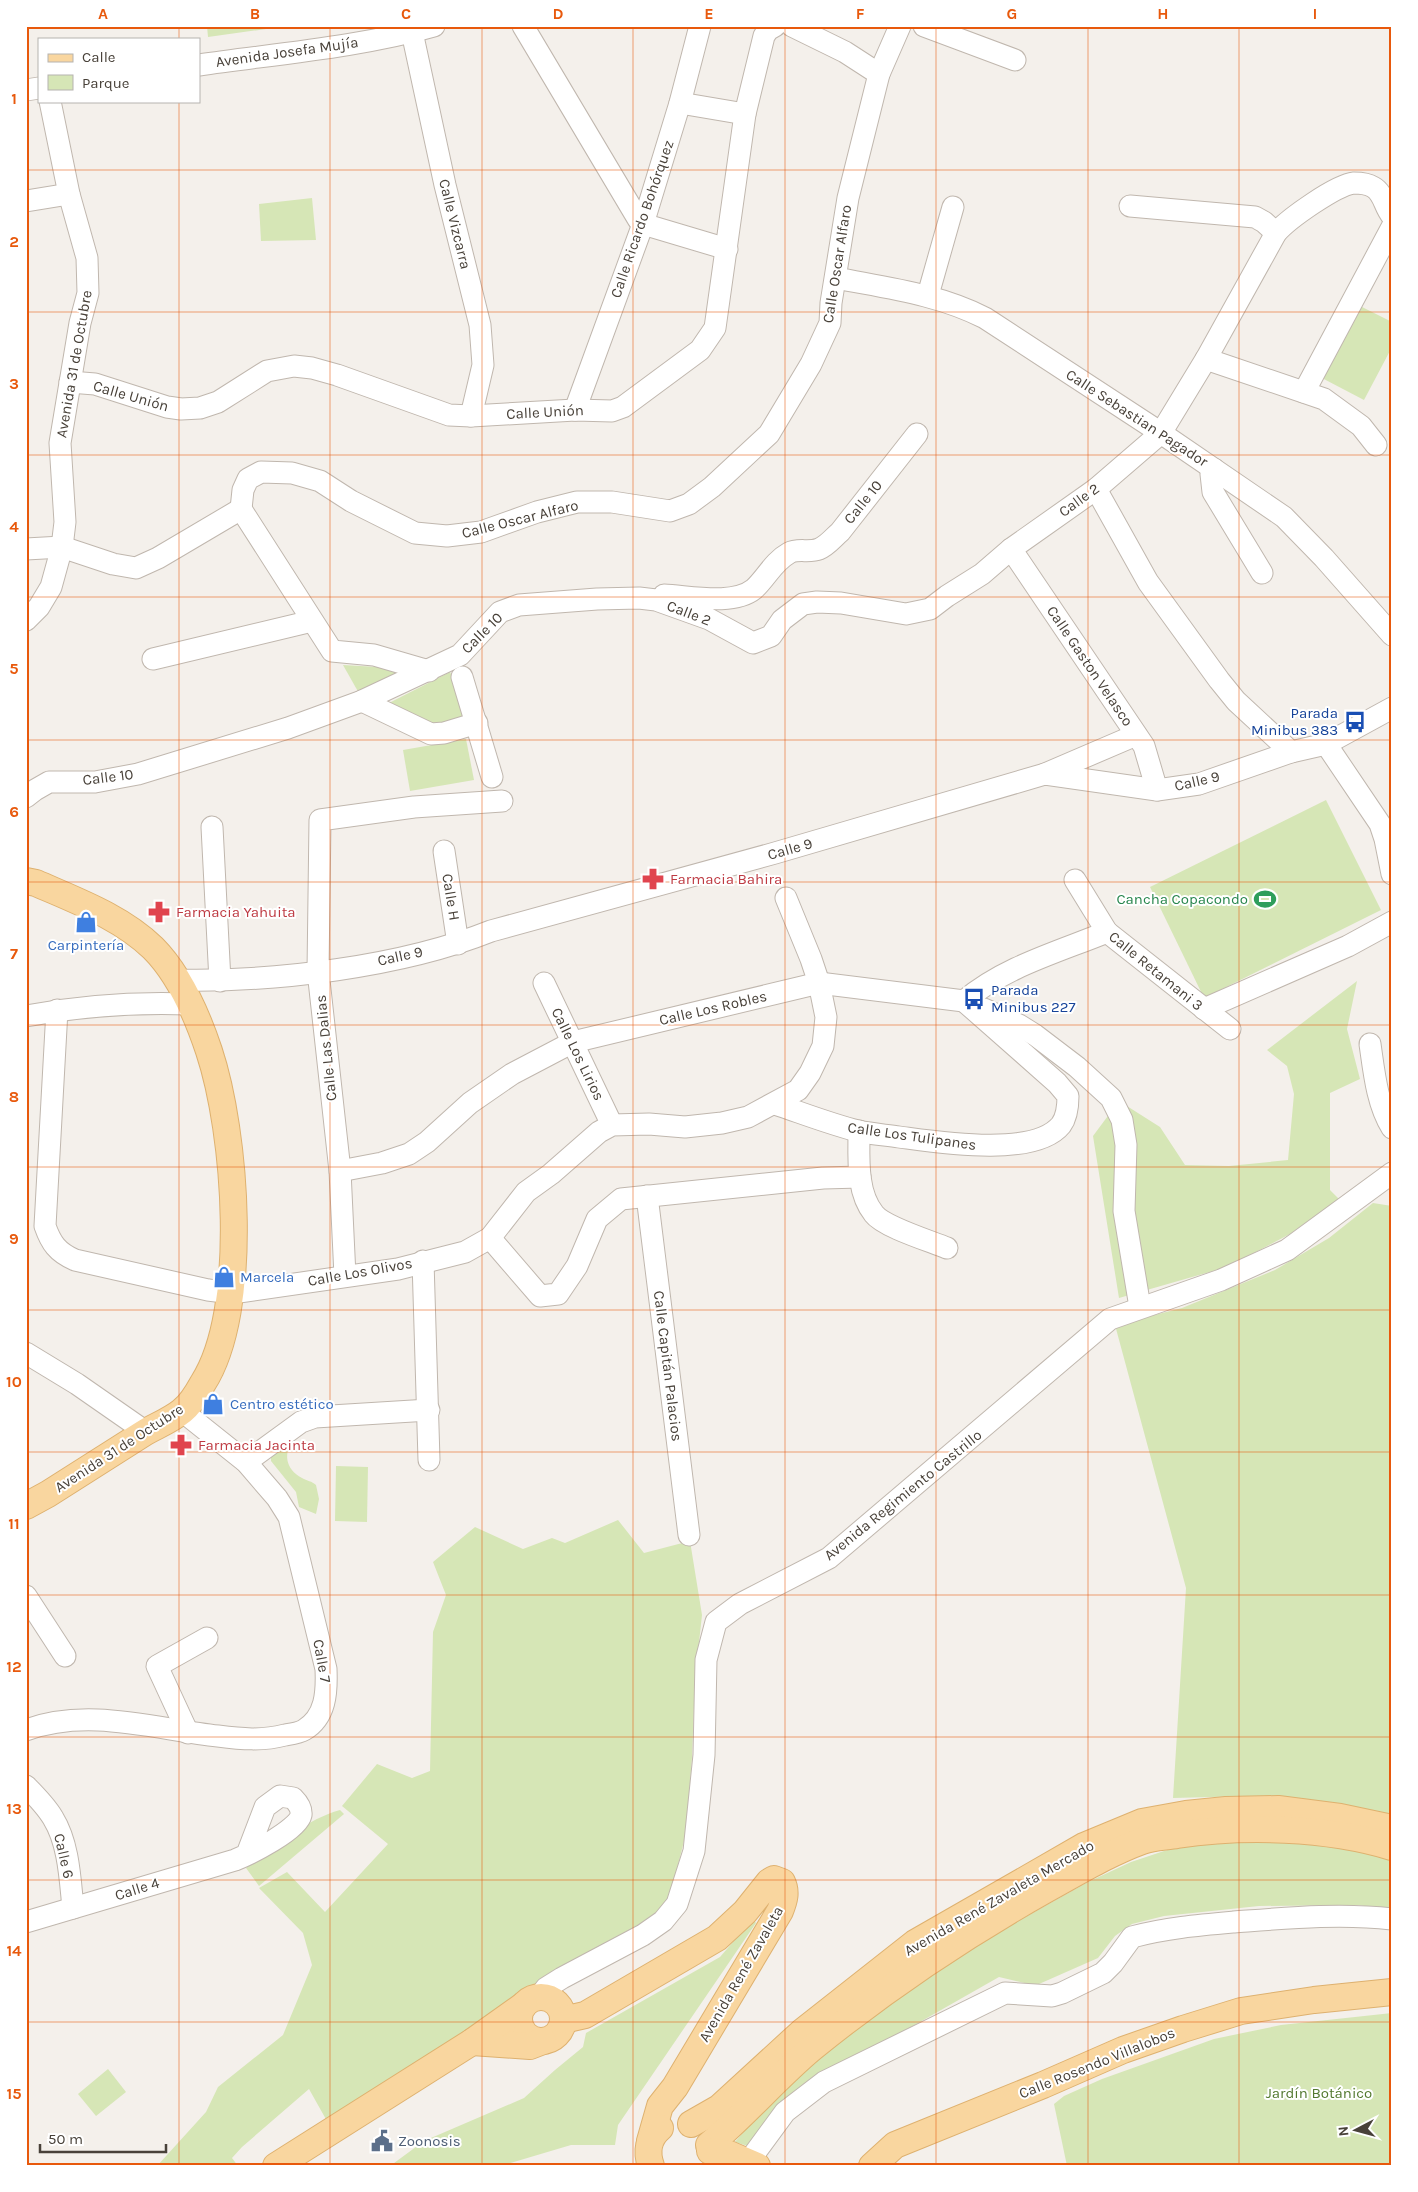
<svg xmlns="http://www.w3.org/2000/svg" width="1418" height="2192" font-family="Karla,sans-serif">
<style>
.green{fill:#d6e6b6}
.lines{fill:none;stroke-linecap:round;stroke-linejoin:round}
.minor-casing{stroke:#c0b7ae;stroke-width:23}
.major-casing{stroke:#deb16f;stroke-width:28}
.minor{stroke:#fff;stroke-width:21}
.major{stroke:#f9d69f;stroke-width:26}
.grid{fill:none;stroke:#e8590c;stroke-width:1;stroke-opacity:0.55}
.labels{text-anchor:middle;stroke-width:4;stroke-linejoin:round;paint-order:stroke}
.street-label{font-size:15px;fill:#484139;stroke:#fff}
.transit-label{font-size:15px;fill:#164399;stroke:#fff;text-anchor:end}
.health-label{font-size:15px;fill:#be3a42;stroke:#fff;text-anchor:start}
.leisure-label{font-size:15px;fill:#27864d;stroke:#fff;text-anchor:end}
.shop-label{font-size:15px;fill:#366cbe;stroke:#fff;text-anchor:start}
.park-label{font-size:15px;fill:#52782e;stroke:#fff}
.service-label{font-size:15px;fill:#4e5e75;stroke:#fff;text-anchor:start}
.neatline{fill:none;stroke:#e8590c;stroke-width:2}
.grid-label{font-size:16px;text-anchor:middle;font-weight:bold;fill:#e8590c}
</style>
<rect width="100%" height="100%" fill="#f4f0eb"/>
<!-- green -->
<g class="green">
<path d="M207 26H273V28L208 37Z"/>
<path d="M312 198 316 240 261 241 259 204Z"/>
<path d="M1358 305 1392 322V347L1364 400 1320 377Z"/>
<path d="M343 665 413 669 360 695Z"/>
<path d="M450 672 466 704V718L434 728 387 704Z"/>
<path d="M466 739 474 780 410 791 403 750Z"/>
<path d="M1326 800 1381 910 1204 998 1150 887Z"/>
<path d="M1357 981 1347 1029 1360 1079 1330 1093V1190L1339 1199 1290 1234 1227 1267 1119 1298 1093 1136 1119 1101 1160 1127 1185 1165 1229 1166 1288 1160 1294 1094 1287 1066 1267 1050Z"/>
<path d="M1373 1203 1392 1206V1818L1320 1802 1251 1796 1173 1798 1186 1588 1115 1325 1182 1308 1275 1270 1329 1238Z"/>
<path d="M294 1438C283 1453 285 1469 302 1478 307 1481 312 1481 316 1485L319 1499 316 1514 299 1507 296 1492 271 1461V1457Z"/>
<path d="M336 1466 368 1467 367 1522 335 1521Z"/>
<path d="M618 1520 644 1553 690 1541 702 1615 695 1679 692 1758 686 1833 671 1893 659 1913 332 2130 309 2089 242 2147 232 2158 238 2166H157L206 2112 218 2087 283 2035 312 1965 303 1933 259 1888 287 1872 325 1912 388 1844 342 1806 377 1764 412 1778 430 1771 433 1632 446 1595 433 1562 475 1527 523 1549 552 1538 565 1543Z"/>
<path d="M340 1810 344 1814 259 1886 246 1868C275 1846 305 1820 340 1810Z"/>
<path d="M1260 1838 1344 1846 1392 1858V1910L1358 1905 1259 1906 1164 1916 1132 1924 1115 1936 1098 1958 1039 1984 1033 1985 999 1977 876 2047 751 2147 735 2142 765 2106 803 2071 903 1991 1002 1930 1088 1882 1131 1862 1164 1851 1201 1841Z"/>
<path d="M753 1919 756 1923 618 2125 615 2145H571L500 2166H390L424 2141 524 2098 555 2070 583 2047 586 2033 720 1957Z"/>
<path d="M1392 2013V2166H1067L1054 2104 1064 2096 1102 2079 1214 2039 1281 2025Z"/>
<path d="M108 2069 126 2092 96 2116 78 2094Z"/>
</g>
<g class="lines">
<!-- minor casing -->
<g class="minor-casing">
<g id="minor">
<path d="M523 26 638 219 643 224 727 249"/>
<path d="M792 26 845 52 879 74"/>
<path d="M924 26 1015 60"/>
<path d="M412 32 445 185 480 325 483 365 471 416"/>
<path d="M199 65C275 54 361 47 434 26"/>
<path d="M26 90 39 88"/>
<path d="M680 103 745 114"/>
<path d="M26 201 69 194"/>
<path d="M1130 206 1255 217 1264 222 1276 233"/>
<path d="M836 278C887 288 938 294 985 318L1161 433 1284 517 1324 558 1392 635"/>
<path d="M928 295 953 207"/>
<path d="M1206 359 1324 399 1361 426 1376 445"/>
<path d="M70 382 95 384 167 407 181 409 200 408 218 402 267 371 294 366 312 368 337 375 449 415 471 416 575 410 612 411 623 407 700 350 715 328 745 114 764 36 768 30 775 26"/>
<path d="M1304 392 1392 227"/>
<path d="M575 410 643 224 680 103 700 26"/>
<path d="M1214 469 1211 474 1213 492 1262 573"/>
<path d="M1096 489 1148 582 1219 680 1236 701 1291 752"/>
<path d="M241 509 243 490 248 479 261 472 292 473 320 481 351 501 415 533 447 536 481 532 537 512 577 502H612L670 511 689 504 712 487 769 434 811 364 830 323 831 303 848 198 879 74 900 26"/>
<path d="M241 509 332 651 374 655 429 671"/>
<path d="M26 549 62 547 113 564 136 568 158 558 241 509"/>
<path d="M1011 549 1144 746 1157 790"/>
<path d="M664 595C689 596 733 606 754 589 767 577 773 562 789 553 798 548 809 553 819 549 827 546 834 537 840 532L917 434"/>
<path d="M26 620 39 607 51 587 62 547 65 522 60 443 80 323 88 293 87 258 69 194 50 101"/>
<path d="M153 659 312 621"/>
<path d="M462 677 492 777"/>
<path d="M362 701 431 734 444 733 477 723"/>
<path d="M1326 744 1380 824 1385 839 1392 874"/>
<path d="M1045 774 1136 735"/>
<path d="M26 797 35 790 49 782H95L138 774 288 728 362 701 460 655 500 612 519 605 597 599 639 598 656 600 709 619 753 643 771 636 782 620 803 604 817 602 841 603 906 614 930 609 947 596 982 574 1011 549 1096 489 1161 433 1206 359 1276 233C1288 219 1336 185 1354 183 1360 183 1368 184 1373 187 1384 193 1384 207 1392 216"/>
<path d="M212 827 220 981"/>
<path d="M444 851 458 944"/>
<path d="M1075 880 1107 932 1230 1029"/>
<path d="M178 980C274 982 401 967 491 931L775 853 1045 774 1157 790 1199 784 1291 752 1326 744 1392 708"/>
<path d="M544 983 612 1125"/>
<path d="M984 1009 1019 1025 1035 1035 1077 1067 1111 1098 1122 1120 1126 1145 1124 1211 1140 1307"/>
<path d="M1204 1009 1348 946 1392 922"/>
<path d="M57 1010 45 1226C51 1243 57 1252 75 1260L208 1290 232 1293 398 1269 465 1252 490 1238 526 1192 551 1174 599 1132 612 1125 649 1124 685 1127 722 1123 748 1117 798 1090 810 1073 823 1046 826 1017 819 983 811 959 786 898"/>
<path d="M26 1016C80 1006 135 1002 189 1004"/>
<path d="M1370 1044C1374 1072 1377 1104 1392 1128"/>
<path d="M775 1104C802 1113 830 1124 858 1131 871 1134 886 1135 899 1137 937 1142 1034 1158 1061 1125 1067 1117 1068 1106 1068 1096L1057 1083 964 1001"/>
<path d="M859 1131C859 1157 856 1192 874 1214 884 1227 930 1241 947 1248"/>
<path d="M340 1171 382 1163 409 1154 427 1142 470 1103 512 1074 573 1042 819 983 964 1001C1004 967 1058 952 1107 932"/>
<path d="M647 1196 689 1535"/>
<path d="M490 1238 540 1296 558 1294 577 1266 597 1219 621 1199 823 1178 860 1177"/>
<path d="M423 1261 429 1460"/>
<path d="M345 1276 340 1171 318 971 320 820 414 807 502 801"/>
<path d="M26 1353 77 1384 146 1432"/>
<path d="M246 1462 301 1422 315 1417 429 1410"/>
<path d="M26 1596 65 1656"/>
<path d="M26 1730C88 1707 155 1729 218 1736 241 1739 263 1741 285 1735 291 1734 299 1733 304 1730 326 1717 327 1692 326 1669L289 1517 277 1498 246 1462 182 1411"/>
<path d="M188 1733 157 1666 207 1638"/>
<path d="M26 1786C36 1796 46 1806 53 1818 69 1844 70 1879 73 1908"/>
<path d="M26 1922 235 1860C250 1854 298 1830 301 1815 302 1808 298 1803 293 1798L280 1796 265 1807 247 1854"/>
<path d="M539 1997 546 1988 562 1978 643 1935 663 1921 677 1904 694 1851 704 1755 706 1660 716 1622 740 1604 829 1558 1110 1319 1221 1280 1287 1250 1392 1173"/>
<path d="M749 2161 785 2112 824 2082 1005 1993 1052 1996 1062 1993 1103 1973 1113 1963 1132 1937C1165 1928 1200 1925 1234 1922 1287 1918 1340 1913 1392 1919"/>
</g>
</g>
<!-- major casing -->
<g class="major-casing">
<g id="major">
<path d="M26 881 36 883C77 901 121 917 153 948 180 975 197 1015 209 1051 236 1132 250 1310 203 1383 198 1392 190 1405 182 1411 171 1420 156 1426 144 1433 112 1453 80 1474 48 1494L26 1506"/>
<circle cx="541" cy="2019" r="22"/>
<path d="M563 2020 585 2015 717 1938 745 1912 769 1882 774 1879 782 1882C787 1892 784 1901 780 1911L675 2087 660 2106 650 2141"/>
<path d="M472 2042 530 2046 543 2041"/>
<path d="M691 2124 719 2108 802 2032 915 1943 1084 1846 1142 1822 1186 1814 1226 1810 1278 1809 1340 1817 1392 1828"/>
<path d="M709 2145C745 2115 776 2078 812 2048 886 1988 965 1935 1047 1889 1078 1872 1109 1853 1142 1841 1153 1837 1166 1837 1177 1835 1243 1825 1327 1827 1392 1847"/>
<path d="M710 2151 729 2154 757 2166"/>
<path d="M276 2166 472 2042 524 2005"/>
<path d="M651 2166C646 2152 648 2138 660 2128"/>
<path d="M872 2166 895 2145 1043 2085 1123 2050 1183 2029 1241 2011 1314 2000 1392 1992"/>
</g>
</g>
<!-- minor -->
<use href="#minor" class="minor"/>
<!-- major -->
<use href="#major" class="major"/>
</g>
<!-- grid -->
<path class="grid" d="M179 26V39M330 26V2166M482 26V2166M633 26V2166M785 26V2166M936 26V2166M1088 26V2166M1239 26V2166M179 101V2166M26 170H1392M26 312H1392M26 455H1392M26 597H1392M26 740H1392M26 882H1392M26 1025H1392M26 1167H1392M26 1310H1392M26 1452H1392M26 1595H1392M26 1737H1392M26 1880H1392M26 2022H1392"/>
<!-- icons -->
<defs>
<g id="bus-bare" transform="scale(1.725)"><path d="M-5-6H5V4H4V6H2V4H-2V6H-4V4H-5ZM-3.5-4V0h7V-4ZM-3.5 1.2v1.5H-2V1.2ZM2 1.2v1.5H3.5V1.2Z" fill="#1a4fb4" stroke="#fff" stroke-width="2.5" paint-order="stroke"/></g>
<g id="pharmacy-bare" transform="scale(1.725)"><path d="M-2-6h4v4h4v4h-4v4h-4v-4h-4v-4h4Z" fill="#e0444e" stroke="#fff" stroke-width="2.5" paint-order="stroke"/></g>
<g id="stadium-bare" transform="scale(1.725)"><path d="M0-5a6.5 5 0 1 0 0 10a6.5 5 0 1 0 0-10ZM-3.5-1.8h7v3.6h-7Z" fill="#2e9e5b" stroke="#fff" stroke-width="2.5" paint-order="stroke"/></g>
<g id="shop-bare" transform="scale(1.725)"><path d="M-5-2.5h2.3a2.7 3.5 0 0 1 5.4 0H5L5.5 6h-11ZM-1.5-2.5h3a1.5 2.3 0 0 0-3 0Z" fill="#3f7fe0" stroke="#fff" stroke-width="2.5" paint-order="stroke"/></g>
<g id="civic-bare" transform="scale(1.725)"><path d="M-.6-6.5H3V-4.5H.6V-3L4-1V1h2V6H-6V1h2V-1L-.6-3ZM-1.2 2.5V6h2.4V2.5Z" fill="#5c6f8a" stroke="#fff" stroke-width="2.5" paint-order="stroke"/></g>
</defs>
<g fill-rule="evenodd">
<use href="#bus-bare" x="1355" y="722"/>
<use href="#pharmacy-bare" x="653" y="879"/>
<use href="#stadium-bare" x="1265" y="899"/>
<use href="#pharmacy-bare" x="159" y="912"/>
<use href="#shop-bare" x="86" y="922"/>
<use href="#bus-bare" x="974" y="999"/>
<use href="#shop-bare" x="224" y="1277"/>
<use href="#shop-bare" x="213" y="1404"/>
<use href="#pharmacy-bare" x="181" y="1445"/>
<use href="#civic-bare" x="382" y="2141"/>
</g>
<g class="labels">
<!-- street labels -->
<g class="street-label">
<text transform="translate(287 52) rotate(-8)" y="5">Avenida Josefa Mujía</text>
<text transform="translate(642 219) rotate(-71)" y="5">Calle Ricardo Bohórquez</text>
<text transform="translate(455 224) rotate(76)" y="5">Calle Vizcarra</text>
<text transform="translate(837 264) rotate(-81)" y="5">Calle Oscar Alfaro</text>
<text transform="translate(74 364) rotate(-80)" y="5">Avenida 31 de Octubre</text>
<text transform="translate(131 396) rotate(16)" y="5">Calle Unión</text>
<text transform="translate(545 412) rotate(-3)" y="5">Calle Unión</text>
<text transform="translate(1137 418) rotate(33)" y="5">Calle Sebastian Pagador</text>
<text transform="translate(1079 500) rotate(-36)" y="5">Calle 2</text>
<text transform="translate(863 502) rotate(-51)" y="5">Calle 10</text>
<text transform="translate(520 519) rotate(-14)" y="5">Calle Oscar Alfaro</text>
<text transform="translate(689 613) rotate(21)" y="5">Calle 2</text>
<text transform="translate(482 633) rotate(-45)" y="5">Calle 10</text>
<text transform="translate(1090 666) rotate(56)" y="5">Calle Gaston Velasco</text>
<text transform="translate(108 777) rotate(-7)" y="5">Calle 10</text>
<text transform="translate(1197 781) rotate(-13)" y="5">Calle 9</text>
<text transform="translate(790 849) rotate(-16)" y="5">Calle 9</text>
<text transform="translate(451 897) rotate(81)" y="5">Calle H</text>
<text transform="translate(400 956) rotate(-12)" y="5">Calle 9</text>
<text transform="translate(1156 971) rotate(39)" y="5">Calle Retamani 3</text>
<text transform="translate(713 1008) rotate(-13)" y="5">Calle Los Robles</text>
<text transform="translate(326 1048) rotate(-96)" y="5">Calle Las Dalias</text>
<text transform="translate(578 1054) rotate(64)" y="5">Calle Los Lirios</text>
<text transform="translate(912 1136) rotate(8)" y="5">Calle Los Tulipanes</text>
<text transform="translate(360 1272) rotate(-10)" y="5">Calle Los Olivos</text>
<text transform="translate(668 1366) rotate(83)" y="5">Calle Capitán Palacios</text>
<text transform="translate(119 1448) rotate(-33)" y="5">Avenida 31 de Octubre</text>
<text transform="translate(903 1495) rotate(-39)" y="5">Avenida Regimiento Castrillo</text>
<text transform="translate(322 1661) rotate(80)" y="5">Calle 7</text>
<text transform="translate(64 1856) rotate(77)" y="5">Calle 6</text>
<text transform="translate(137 1889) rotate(-17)" y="5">Calle 4</text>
<text transform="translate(999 1898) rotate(-30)" y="5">Avenida René Zavaleta Mercado</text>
<text transform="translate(741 1974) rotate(-60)" y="5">Avenida René Zavaleta</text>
<text transform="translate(1097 2063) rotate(-22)" y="5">Calle Rosendo Villalobos</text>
</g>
<!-- transit labels -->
<g class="transit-label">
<text x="1338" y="718">Parada<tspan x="1338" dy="17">Minibus 383</tspan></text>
<text x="991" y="995" text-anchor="start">Parada<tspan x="991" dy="17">Minibus 227</tspan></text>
</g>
<!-- health labels -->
<g class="health-label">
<text x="670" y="884">Farmacia Bahira</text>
<text x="176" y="917">Farmacia Yahuita</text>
<text x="198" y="1450">Farmacia Jacinta</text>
</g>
<!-- leisure labels -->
<g class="leisure-label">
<text x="1248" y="904">Cancha Copacondo</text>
</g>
<!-- shop labels -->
<g class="shop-label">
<text x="86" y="950" text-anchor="middle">Carpintería</text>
<text x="240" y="1282">Marcela</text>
<text x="230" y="1409">Centro estético</text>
</g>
<!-- park labels -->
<g class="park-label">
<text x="1319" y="2098">Jardín Botánico</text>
</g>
<!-- service labels -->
<g class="service-label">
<text x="398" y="2146">Zoonosis</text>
</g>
</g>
<!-- border -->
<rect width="1418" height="2192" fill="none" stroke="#ffffff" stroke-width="55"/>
<!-- legend -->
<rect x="38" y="38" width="162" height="65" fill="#ffffff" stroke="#b6b3b0"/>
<rect x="48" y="54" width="25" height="8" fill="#f9d69f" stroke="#b6b3b0"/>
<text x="82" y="62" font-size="15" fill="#484139">Calle</text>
<rect x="48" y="75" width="25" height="15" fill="#d6e6b6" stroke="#b6b3b0"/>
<text x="82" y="88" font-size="15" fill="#484139">Parque</text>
<!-- north arrow -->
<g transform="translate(1356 2130) rotate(264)" stroke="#ffffff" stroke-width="4" paint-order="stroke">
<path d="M0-4L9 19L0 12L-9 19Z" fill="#484139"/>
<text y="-8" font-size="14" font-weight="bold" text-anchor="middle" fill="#484139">N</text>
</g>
<!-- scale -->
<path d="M40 2144v8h126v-8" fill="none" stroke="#484139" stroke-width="2.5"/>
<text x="48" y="2144" font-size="15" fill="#484139" stroke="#ffffff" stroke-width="4" paint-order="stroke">50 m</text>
<rect x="28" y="28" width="1362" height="2136" class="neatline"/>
<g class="grid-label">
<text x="103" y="19">A</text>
<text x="255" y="19">B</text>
<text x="406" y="19">C</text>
<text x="558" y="19">D</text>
<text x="709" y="19">E</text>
<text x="860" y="19">F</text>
<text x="1012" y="19">G</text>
<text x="1163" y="19">H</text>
<text x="1315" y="19">I</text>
<text x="14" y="104">1</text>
<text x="14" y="247">2</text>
<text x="14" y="389">3</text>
<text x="14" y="532">4</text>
<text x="14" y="674">5</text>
<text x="14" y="817">6</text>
<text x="14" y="959">7</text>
<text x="14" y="1102">8</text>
<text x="14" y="1244">9</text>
<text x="14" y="1387">10</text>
<text x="14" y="1529">11</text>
<text x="14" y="1672">12</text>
<text x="14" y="1814">13</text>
<text x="14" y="1956">14</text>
<text x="14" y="2099">15</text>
</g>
</svg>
